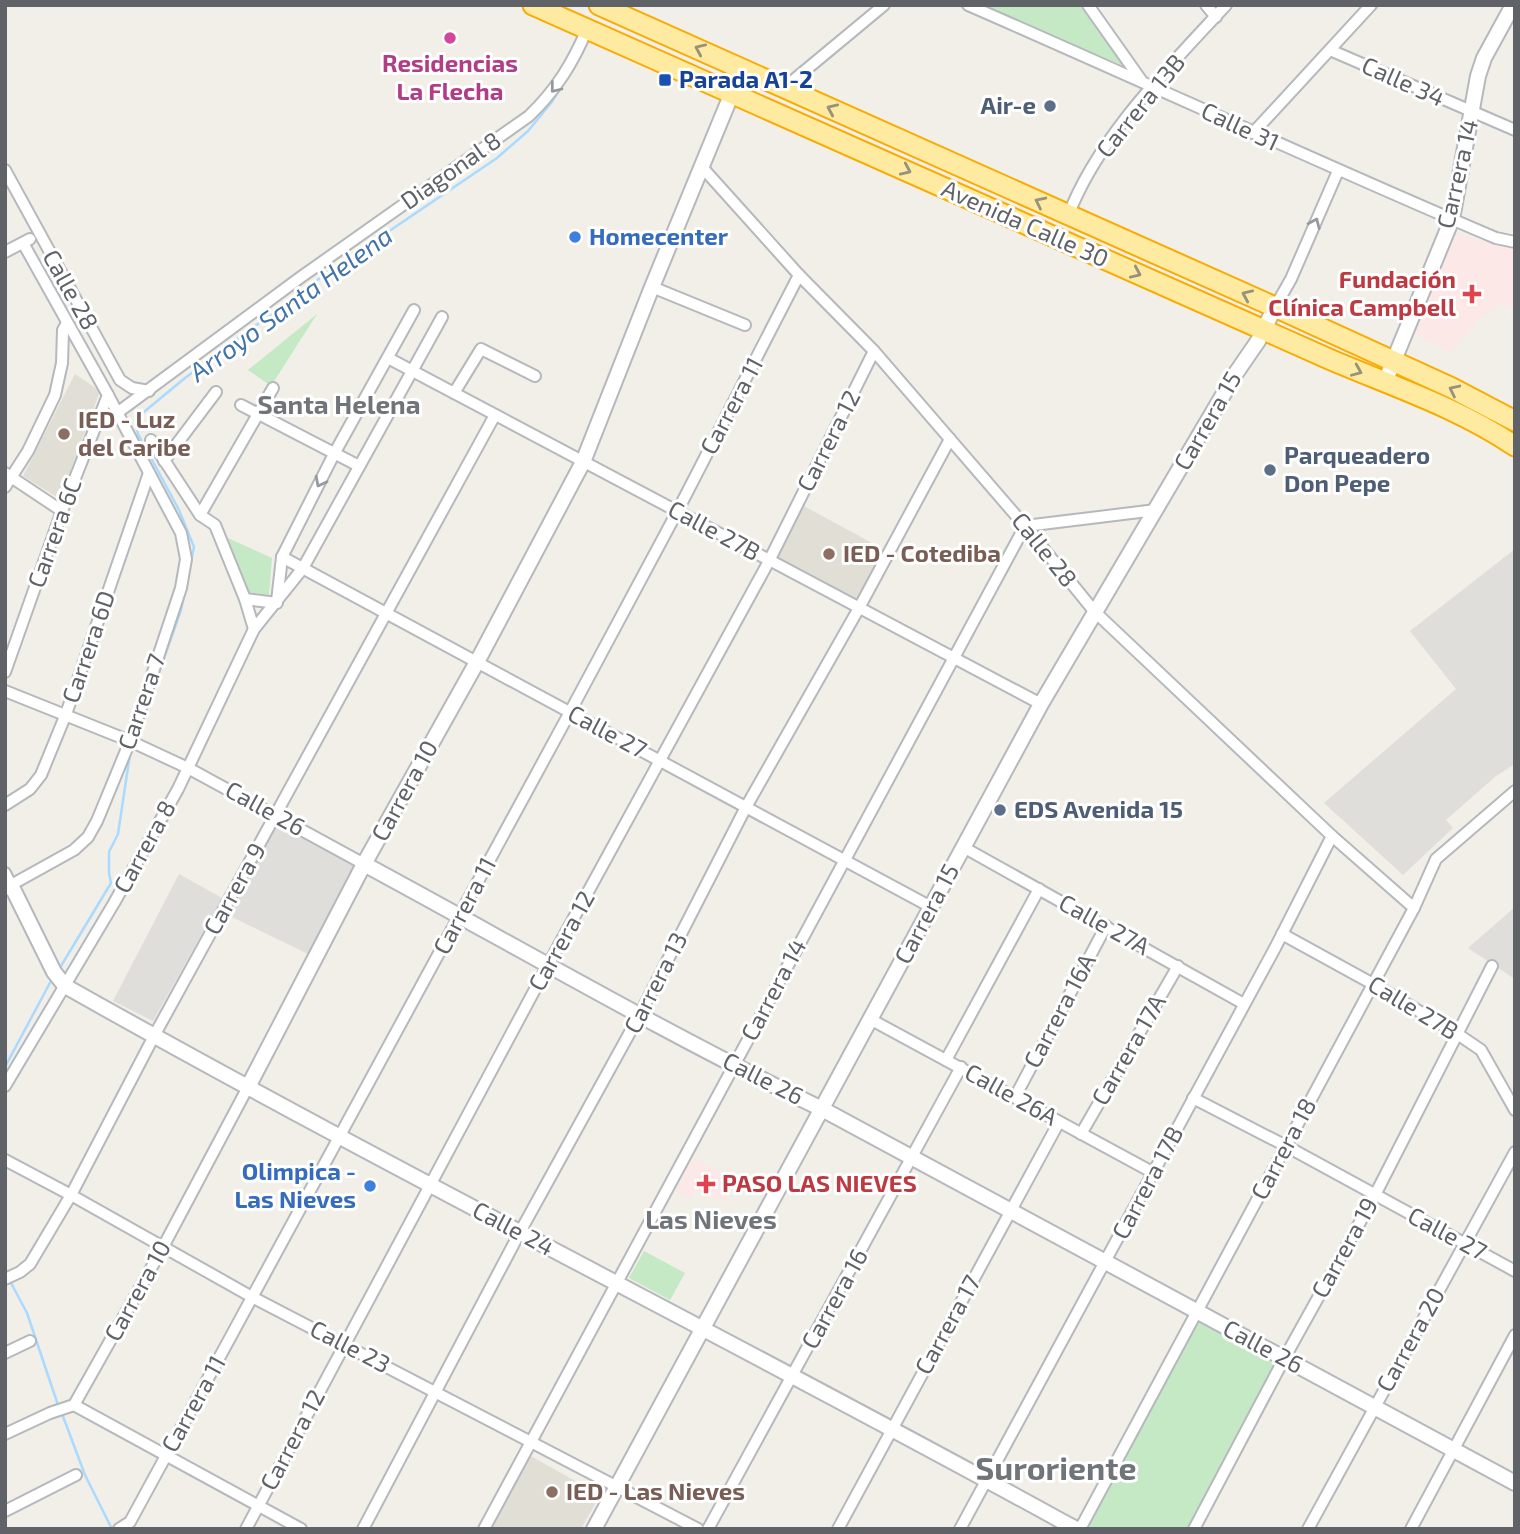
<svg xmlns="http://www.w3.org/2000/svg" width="1520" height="1534" font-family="'Exo 2',sans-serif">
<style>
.industrial{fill:#e0deda}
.education{fill:#e1ded6}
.medical{fill:#fce8e6}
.green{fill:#c5e8c5}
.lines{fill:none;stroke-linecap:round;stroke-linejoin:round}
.stream{stroke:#aadaff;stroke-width:2.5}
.minor-casing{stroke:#b5b8bc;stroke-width:14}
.tertiary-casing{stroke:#b5b8bc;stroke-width:18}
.trunk-casing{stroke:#f9ab00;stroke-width:23}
.minor{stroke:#fff;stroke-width:10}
.tertiary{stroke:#fff;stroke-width:14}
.trunk{stroke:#feeaa1;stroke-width:19}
.oneway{stroke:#97927c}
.oneway2{stroke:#979a9d}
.hotel-dot{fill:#d1479c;stroke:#fff;stroke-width:2.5}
.transit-dot{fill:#1a4fb4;stroke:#fff;stroke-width:2.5}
.service-dot{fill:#5c6f8a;stroke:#fff;stroke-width:2.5}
.shop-dot{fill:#3f7fe0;stroke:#fff;stroke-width:2.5}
.health-dot{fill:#e0444e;stroke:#fff;stroke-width:2.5}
.education-dot{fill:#8d6e63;stroke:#fff;stroke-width:2.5}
.labels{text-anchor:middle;stroke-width:6;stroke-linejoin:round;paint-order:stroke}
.hotel-label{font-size:24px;font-weight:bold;fill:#b23c85;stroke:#fff}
.transit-label{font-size:24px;font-weight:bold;fill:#164399;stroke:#fff;text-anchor:start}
.street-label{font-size:24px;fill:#5f6368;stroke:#fff}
.service-label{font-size:24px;font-weight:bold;fill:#4e5e75;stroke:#fff;text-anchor:start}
.shop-label{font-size:24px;font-weight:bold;fill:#366cbe;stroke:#fff;text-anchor:start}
.health-label{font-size:24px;font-weight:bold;fill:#be3a42;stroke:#fff;text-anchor:end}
.education-label{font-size:24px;font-weight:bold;fill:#785e54;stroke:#fff;text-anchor:start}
.water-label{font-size:26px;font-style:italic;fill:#4174aa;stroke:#fff}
.neighbourhood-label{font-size:26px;font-weight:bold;fill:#70757a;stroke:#fff}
.district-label{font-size:32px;font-weight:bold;fill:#70757a;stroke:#fff}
</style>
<rect width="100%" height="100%" fill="#f1efe8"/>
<!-- industrial -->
<g class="industrial">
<path d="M1515 549V764L1496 776 1446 820 1453 828 1403 875 1324 803 1456 689 1410 631Z"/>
<path d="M278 823 354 865 308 954 226 914Z"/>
<path d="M179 874 222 898 153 1021 113 1001Z"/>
<path d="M1515 907V979L1468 948Z"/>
</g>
<!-- education -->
<g class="education">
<path d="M75 374 100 391 60 499 23 476Z"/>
<path d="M802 505 883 549 856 601 775 559Z"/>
<path d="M529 1455 600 1495 581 1529H489Z"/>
</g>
<!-- medical -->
<g class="medical">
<path d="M1454 233 1515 249V309L1501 304 1482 316 1450 352 1413 334 1434 285 1445 272 1441 266Z"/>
<path d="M694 1158 735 1180 723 1203 696 1188 690 1198 676 1191 685 1174 679 1170 683 1164 689 1167Z"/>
</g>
<!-- green -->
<g class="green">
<path d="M976 5H1079L1127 67Z"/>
<path d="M317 314 271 386 248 370Z"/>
<path d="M228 538 272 558 269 595 247 592Z"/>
<path d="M644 1251 685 1273 670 1300 629 1278Z"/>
<path d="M1197 1321 1276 1363 1188 1529H1094L1088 1526Z"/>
</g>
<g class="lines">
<!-- stream -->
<g class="stream">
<path d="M145 712 181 610 194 547 179 510 138 434 136 426 139 416 185 378 320 278 497 158 528 131 551 103 583 52"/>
<path d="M58 971 111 883 109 873V852L118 834 130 754"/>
<path d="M5 1067 52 979"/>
<path d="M10 1281 27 1313 58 1405"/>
<path d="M61 1411 85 1475 112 1529"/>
</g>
<!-- minor casing -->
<g class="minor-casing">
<g id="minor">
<path d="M968 5C1145 82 1319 163 1496 238L1515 242"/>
<path d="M1088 5 1141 80"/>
<path d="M1206 5 1216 17"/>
<path d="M1330 50 1515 130"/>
<path d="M784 88 884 5"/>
<path d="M1253 133 1371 5"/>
<path d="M701 166 799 275 874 351 1025 526 1094 611 1332 836 1414 908"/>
<path d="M5 170 120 380 132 388 149 391"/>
<path d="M1068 216C1098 137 1169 67 1226 5"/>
<path d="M5 252 30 239"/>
<path d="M652 287 745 325"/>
<path d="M1275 307 1291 279 1338 171"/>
<path d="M388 358 1041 704"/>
<path d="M454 393 481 349 535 376"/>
<path d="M241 405 359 466"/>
<path d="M117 413 301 277 529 116C556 90 573 63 587 29"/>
<path d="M151 440 200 515 215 525 245 599 254 629"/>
<path d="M164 461 216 392"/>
<path d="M5 473 62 511"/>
<path d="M5 487 28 451 55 395 62 363 63 330 67 323"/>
<path d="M200 515 273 388"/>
<path d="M282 557 931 907"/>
<path d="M245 599 277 603"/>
<path d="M277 601 282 557 334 454 414 310"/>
<path d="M5 672 62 511 108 395"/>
<path d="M5 691 130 741 188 768 364 864"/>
<path d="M5 805 30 789 41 775 66 714 149 473"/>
<path d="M963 847 1244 1004"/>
<path d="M5 873 11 885 74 850 88 837 97 821 130 741 181 588 186 559 181 533 108 395 23 243"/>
<path d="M1282 934 1373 984 1456 1033 1481 1050 1515 1110"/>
<path d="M870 1019 1152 1172"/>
<path d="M946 1060 1039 889"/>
<path d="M5 1086 114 903 178 789 254 629 303 568 442 317"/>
<path d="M1015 1097 1106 926"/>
<path d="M1193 1098 1286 1146 1515 1271"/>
<path d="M1081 1134 1178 966"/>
<path d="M5 1160 71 1195 252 1297 698 1529"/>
<path d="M5 1279 20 1272 30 1264 71 1195 154 1036 495 415"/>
<path d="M5 1353 30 1341"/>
<path d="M74 1405 301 1529"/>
<path d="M5 1434 50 1413 74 1405 163 1247 248 1087"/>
<path d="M5 1511 76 1475"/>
<path d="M119 1529 130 1522 570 712 677 512 799 275"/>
<path d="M246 1529 548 965 769 561 874 351"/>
<path d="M363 1529 520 1232 640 1014 746 807 859 608 950 439"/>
<path d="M484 1529 1025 526 1156 510"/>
<path d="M708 1529 961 1067"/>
<path d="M838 1529 1059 1122"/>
<path d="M960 1529 1275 948 1332 836"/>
<path d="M1080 1529 1414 908 1436 859 1515 791"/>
<path d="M1194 1529 1284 1359 1375 1195 1492 966"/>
<path d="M1308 1529 1515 1152"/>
<path d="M1411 1529 1515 1335"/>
</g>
</g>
<!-- tertiary casing -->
<g class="tertiary-casing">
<g id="tertiary">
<path d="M1385 382 1452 219 1478 76 1484 58 1513 5"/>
<path d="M364 864C516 946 666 1034 822 1109L1515 1483"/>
<path d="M5 888 11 885 54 972 65 986C398 1174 741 1344 1076 1529"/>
<path d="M248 1087 364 864 477 662 583 462 652 287 732 93"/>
<path d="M594 1529 1041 704 1236 373 1258 341 1275 307"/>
</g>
</g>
<!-- trunk casing -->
<g class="trunk-casing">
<g id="trunk">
<path d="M533 5 1329 359C1392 386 1457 407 1515 446"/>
<path d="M599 5 1286 312 1452 388 1515 421"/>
</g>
</g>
<!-- minor -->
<use href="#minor" class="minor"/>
<!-- tertiary -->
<use href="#tertiary" class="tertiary"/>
<!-- trunk -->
<use href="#trunk" class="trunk"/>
</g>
<!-- one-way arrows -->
<defs><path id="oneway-chevron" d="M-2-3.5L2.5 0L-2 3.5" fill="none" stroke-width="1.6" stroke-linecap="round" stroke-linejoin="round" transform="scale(1.75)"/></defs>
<g class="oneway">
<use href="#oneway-chevron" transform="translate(700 49) rotate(-156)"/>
<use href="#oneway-chevron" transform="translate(832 109) rotate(-156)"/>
<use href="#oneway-chevron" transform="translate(906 170) rotate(24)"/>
<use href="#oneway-chevron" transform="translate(1040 202) rotate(-154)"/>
<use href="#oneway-chevron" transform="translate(1136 273) rotate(24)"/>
<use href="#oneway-chevron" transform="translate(1247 295) rotate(-156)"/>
<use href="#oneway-chevron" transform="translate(1357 371) rotate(23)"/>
<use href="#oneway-chevron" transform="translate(1454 390) rotate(-154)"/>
</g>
<g class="oneway2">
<use href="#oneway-chevron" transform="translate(555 88) rotate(128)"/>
<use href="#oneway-chevron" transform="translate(1315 223) rotate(-66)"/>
<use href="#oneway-chevron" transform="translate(320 482) rotate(117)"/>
</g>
<!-- markers -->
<circle class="hotel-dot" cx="450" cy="38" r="7"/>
<rect class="transit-dot" x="658" y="73" width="14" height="14" rx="3.5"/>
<g class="service-dot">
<circle cx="1050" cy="106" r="7"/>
<circle cx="1270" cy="470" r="7"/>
<circle cx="1000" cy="810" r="7"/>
</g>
<g class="shop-dot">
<circle cx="575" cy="237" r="7"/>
<circle cx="370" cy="1186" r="7"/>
</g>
<g class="health-dot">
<path d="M1468.5 283.5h7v7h7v7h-7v7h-7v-7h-7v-7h7z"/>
<path d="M702.5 1173.5h7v7h7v7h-7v7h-7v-7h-7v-7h7z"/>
</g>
<g class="education-dot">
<circle cx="64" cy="434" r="7"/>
<circle cx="829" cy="554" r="7"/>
<circle cx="552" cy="1492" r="7"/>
</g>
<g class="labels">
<!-- hotel labels -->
<g class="hotel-label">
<text x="450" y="72">Residencias<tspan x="450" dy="28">La Flecha</tspan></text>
</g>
<!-- transit labels -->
<g class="transit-label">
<text x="679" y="88">Parada A1-2</text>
</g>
<!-- street labels -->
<g class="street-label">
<text transform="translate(1403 82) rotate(24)" y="8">Calle 34</text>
<text transform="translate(1141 106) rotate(-51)" y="8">Carrera 13B</text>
<text transform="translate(1240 127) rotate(25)" y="8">Calle 31</text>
<text transform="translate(451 171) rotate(-35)" y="8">Diagonal 8</text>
<text transform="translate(1458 174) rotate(-77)" y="8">Carrera 14</text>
<text transform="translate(1025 224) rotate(24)" y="8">Avenida Calle 30</text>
<text transform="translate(70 290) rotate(61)" y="8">Calle 28</text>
<text transform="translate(732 406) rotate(-62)" y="8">Carrera 11</text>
<text transform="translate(1208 421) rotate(-60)" y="8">Carrera 15</text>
<text transform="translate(829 441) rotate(-63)" y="8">Carrera 12</text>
<text transform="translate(714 531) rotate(28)" y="8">Calle 27B</text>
<text transform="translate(55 533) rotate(-70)" y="8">Carrera 6C</text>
<text transform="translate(1044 550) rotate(51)" y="8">Calle 28</text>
<text transform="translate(89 647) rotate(-71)" y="8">Carrera 6D</text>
<text transform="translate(142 702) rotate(-71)" y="8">Carrera 7</text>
<text transform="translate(607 732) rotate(28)" y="8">Calle 27</text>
<text transform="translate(405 791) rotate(-61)" y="8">Carrera 10</text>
<text transform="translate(265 809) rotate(29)" y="8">Calle 26</text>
<text transform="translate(145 847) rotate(-61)" y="8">Carrera 8</text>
<text transform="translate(235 889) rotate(-61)" y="8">Carrera 9</text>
<text transform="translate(465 906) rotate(-62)" y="8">Carrera 11</text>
<text transform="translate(927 914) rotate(-62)" y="8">Carrera 15</text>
<text transform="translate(1104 925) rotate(29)" y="8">Calle 27A</text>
<text transform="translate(562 941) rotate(-61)" y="8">Carrera 12</text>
<text transform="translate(656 983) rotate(-63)" y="8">Carrera 13</text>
<text transform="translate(774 990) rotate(-62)" y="8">Carrera 14</text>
<text transform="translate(1413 1008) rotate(31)" y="8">Calle 27B</text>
<text transform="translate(1060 1011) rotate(-62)" y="8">Carrera 16A</text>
<text transform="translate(1129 1050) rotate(-60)" y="8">Carrera 17A</text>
<text transform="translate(763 1079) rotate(27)" y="8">Calle 26</text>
<text transform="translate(1011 1095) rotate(29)" y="8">Calle 26A</text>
<text transform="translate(1284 1149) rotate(-62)" y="8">Carrera 18</text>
<text transform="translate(1148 1183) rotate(-62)" y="8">Carrera 17B</text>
<text transform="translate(513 1229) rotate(28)" y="8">Calle 24</text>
<text transform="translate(1447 1234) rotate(28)" y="8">Calle 27</text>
<text transform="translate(1345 1248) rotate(-61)" y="8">Carrera 19</text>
<text transform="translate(138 1291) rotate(-61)" y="8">Carrera 10</text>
<text transform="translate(835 1299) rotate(-61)" y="8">Carrera 16</text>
<text transform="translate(948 1325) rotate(-61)" y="8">Carrera 17</text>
<text transform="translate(1411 1340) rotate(-61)" y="8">Carrera 20</text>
<text transform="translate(350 1347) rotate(27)" y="8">Calle 23</text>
<text transform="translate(1263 1347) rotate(28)" y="8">Calle 26</text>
<text transform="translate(194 1404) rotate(-61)" y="8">Carrera 11</text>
<text transform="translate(293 1440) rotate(-62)" y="8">Carrera 12</text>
</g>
<!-- service labels -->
<g class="service-label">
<text x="1036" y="114" text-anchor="end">Air-e</text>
<text x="1284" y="464">Parqueadero<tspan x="1284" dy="28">Don Pepe</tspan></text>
<text x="1014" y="818">EDS Avenida 15</text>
</g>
<!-- shop labels -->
<g class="shop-label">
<text x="589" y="245">Homecenter</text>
<text x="356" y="1180" text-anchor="end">Olimpica -<tspan x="356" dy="28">Las Nieves</tspan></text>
</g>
<!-- health labels -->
<g class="health-label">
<text x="1456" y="288">Fundación<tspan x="1456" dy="28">Clínica Campbell</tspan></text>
<text x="722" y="1192" text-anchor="start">PASO LAS NIEVES</text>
</g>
<!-- education labels -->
<g class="education-label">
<text x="78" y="428">IED - Luz<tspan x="78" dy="28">del Caribe</tspan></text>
<text x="843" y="562">IED - Cotediba</text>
<text x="566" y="1500">IED - Las Nieves</text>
</g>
<!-- water labels -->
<g class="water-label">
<text transform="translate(291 304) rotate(-36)" y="9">Arroyo Santa Helena</text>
</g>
<!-- neighbourhood labels -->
<g class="neighbourhood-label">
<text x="339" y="414">Santa Helena</text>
<text x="711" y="1229">Las Nieves</text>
</g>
<!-- district labels -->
<g class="district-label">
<text x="1056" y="1480">Suroriente</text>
</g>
</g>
<!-- border -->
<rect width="1520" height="1534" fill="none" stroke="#5f6368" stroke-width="14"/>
</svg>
